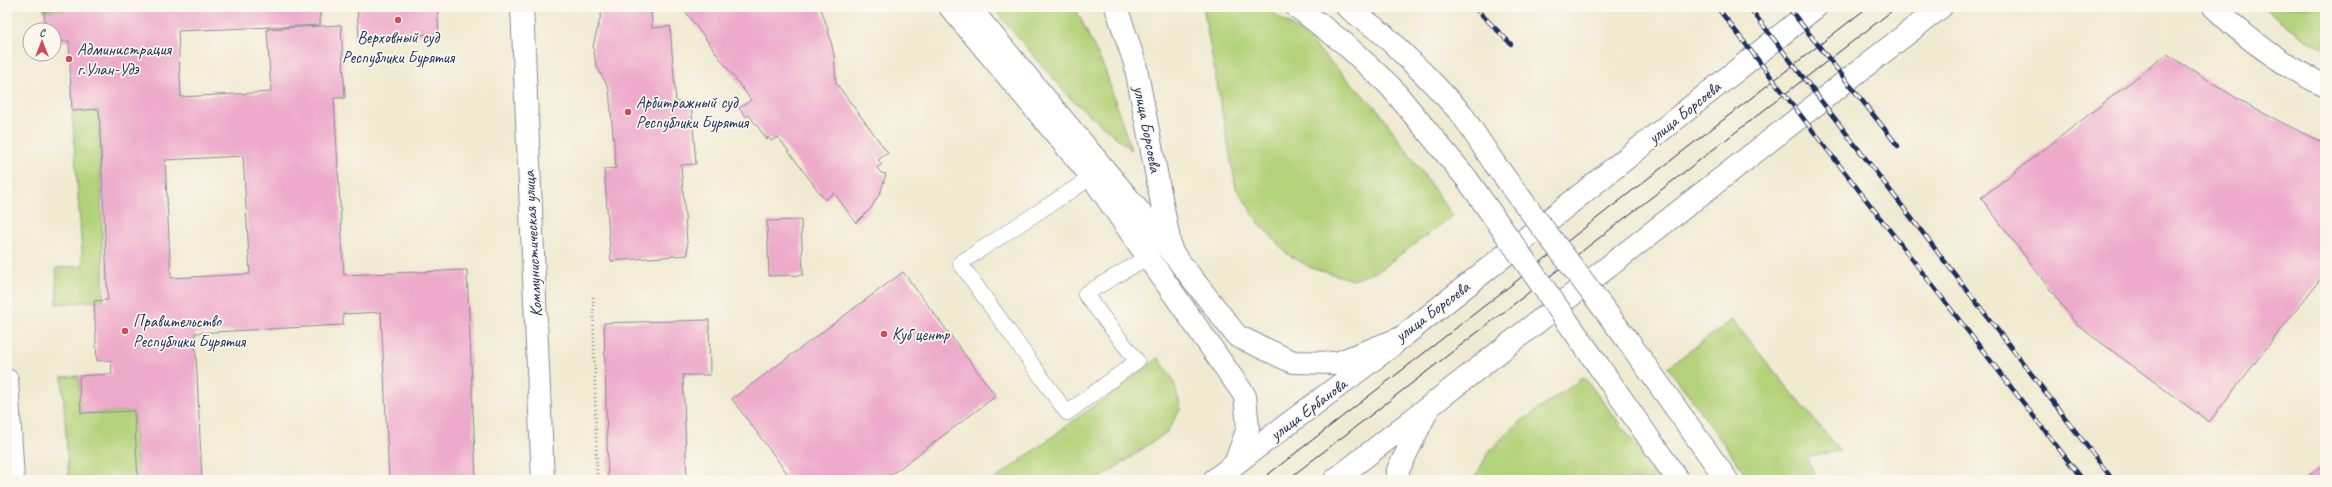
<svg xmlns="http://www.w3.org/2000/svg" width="2332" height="487" font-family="Caveat,sans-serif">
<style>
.green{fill:#b3d279;stroke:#67806c}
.building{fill:#eeaacb;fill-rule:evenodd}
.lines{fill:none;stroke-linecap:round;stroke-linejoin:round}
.lane-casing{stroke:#868c98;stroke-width:16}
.street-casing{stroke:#868c98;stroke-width:24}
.secondary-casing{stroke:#868c98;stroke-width:24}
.primary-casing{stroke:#868c98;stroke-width:24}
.path{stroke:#868c98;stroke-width:2.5;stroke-dasharray:1 3;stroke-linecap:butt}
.lane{stroke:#fff;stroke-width:15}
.street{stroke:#fff;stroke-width:22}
.secondary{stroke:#fff;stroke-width:22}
.primary{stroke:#fff;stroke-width:22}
.tram{stroke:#1b2f5e;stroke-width:1}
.rail-casing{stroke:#1b2f5e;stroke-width:4.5}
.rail{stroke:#fbf7ec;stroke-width:3;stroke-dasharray:9;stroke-linecap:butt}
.primary-bridge-casing{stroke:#868c98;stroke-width:24;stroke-linecap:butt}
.primary-bridge{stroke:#fff;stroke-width:22}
.poi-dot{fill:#d1495b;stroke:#fbf7ec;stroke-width:1.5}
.labels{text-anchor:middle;stroke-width:3.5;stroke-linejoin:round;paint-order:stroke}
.poi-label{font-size:17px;fill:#1b2f5e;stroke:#fbf7ec;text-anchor:start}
.street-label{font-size:17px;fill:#1b2f5e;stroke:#fbf7ec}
</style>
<rect width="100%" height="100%" fill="#fbf7ec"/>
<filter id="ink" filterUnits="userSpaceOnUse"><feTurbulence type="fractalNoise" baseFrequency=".025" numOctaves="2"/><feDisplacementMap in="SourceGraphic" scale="8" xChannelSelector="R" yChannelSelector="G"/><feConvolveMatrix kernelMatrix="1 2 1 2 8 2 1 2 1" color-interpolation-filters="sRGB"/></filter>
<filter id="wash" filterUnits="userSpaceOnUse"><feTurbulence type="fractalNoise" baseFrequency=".012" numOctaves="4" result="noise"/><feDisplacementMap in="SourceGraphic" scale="16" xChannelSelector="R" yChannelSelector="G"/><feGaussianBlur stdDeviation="0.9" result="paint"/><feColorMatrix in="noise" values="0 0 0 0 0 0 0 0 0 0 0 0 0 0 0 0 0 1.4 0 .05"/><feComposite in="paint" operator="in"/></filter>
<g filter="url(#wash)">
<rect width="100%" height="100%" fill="#f0ead1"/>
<!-- green -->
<g class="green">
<path d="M44 7H71V10L44 11Z"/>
<path d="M992 7H1075L1105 70 1131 150 1069 97Z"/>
<path d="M1203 7H1265L1301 32 1378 110 1453 216 1378 271 1353 280 1311 268 1286 253 1259 223 1236 188Z"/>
<path d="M2263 7H2325V50L2291 29Z"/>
<path d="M99 109 104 300 57 304 56 268 83 266 72 111Z"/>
<path d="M1732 320 1840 451 1806 457 1818 480H1750L1668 367Z"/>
<path d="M1158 358 1173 379 1181 408 1167 432 1098 480H994Z"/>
<path d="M79 376 81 413 134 411 138 480H69L62 377Z"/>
<path d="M1584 377 1663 480H1474L1489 451 1516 425Z"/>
</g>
<g id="blocks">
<!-- building -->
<g class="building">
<path d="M71 7H320V25L178 31 181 97 271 92 267 29 341 25 345 98H334L344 275 467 270 476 480H389L381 312 343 314V325L195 333 202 480H138L134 411 81 413 79 376 112 374 111 360 97 361 94 301 108 300 99 109 72 111 69 41 54 42V30H45L44 11 71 10ZM243 156 250 274 171 278 165 160Z"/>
<path d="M357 7H437L439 34 359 38Z"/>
<path d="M603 7H651L652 28 670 26 676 102 691 101 696 164 681 165 688 255 611 261 604 169 616 168 609 89 596 65 593 46Z"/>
<path d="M682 7H820L828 29 834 55 836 83 888 153 878 160 882 164 877 168 881 173 886 174 881 191 871 208 856 223 834 193 825 200 778 137 771 141 768 137 767 139 749 115 746 117 739 108 751 100Z"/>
<path d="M2167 54 2249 106 2325 144V273L2209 422 2077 325 1981 198Z"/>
<path d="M801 220 803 275 769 276 767 221Z"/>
<path d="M903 272 996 396 884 480H777L787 473 732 399Z"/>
<path d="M709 320 710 375H683L687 480H608L604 323Z"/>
<path d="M2325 463V480H2303Z"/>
</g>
</g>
</g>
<g filter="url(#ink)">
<use href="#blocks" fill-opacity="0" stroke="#868c98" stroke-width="1"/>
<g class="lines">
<!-- lane casing -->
<g class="lane-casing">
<path id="lane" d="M1092 177 960 263 1067 413 1137 361 1085 294 1148 257"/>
</g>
<!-- street casing -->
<g class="street-casing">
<g id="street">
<path d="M522 7 543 480"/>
<path d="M7 380 13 480"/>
</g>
</g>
<!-- secondary casing -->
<g class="secondary-casing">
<g id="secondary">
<path d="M950 7 1092 177 1245 396 1248 428 1235 464"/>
<path d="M2214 7C2247 40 2283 65 2325 86"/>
<path d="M1235 464 1394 344"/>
</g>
</g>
<!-- primary casing -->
<g class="primary-casing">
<g id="primary">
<path d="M969 7 1149 223 1237 336 1293 362 1337 363 1401 338 1816 7"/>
<path d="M1116 7 1135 63 1171 250"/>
<path d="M1297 7 1345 44 1390 86 1467 179"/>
<path d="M1347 7 1383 34 1425 75 1461 113 1494 163"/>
<path d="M1628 341 1727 480"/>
<path d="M1598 365 1678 480"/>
<path d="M1214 480 1235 464"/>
<path d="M1335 480 1941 7"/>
<path d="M1398 480V470L1427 411"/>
</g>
</g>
<!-- path -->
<path class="path" d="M593 297 597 480"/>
<!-- lane -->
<use href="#lane" class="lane"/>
<!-- street -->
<use href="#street" class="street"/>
<!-- secondary -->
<use href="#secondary" class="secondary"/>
<!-- primary -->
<use href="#primary" class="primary"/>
<!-- tram -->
<g class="tram">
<path d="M1261 480 1868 7"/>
<path d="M1287 480 1897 7"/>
</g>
<!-- rail casing -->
<g class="rail-casing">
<g id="rail">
<path d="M1474 7 1511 44"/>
<path d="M1717 7 2083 480"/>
<path d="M1749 7 2113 480"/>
<path d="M1788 7 1898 146"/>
</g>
</g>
<!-- rail -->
<use href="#rail" class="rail"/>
<!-- primary-bridge casing -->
<g class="primary-bridge-casing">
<g id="primary-bridge">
<path d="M1494 163 1628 341"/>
<path d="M1467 179 1598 365"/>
</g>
</g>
<!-- primary-bridge -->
<use href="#primary-bridge" class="primary-bridge"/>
</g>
</g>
<!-- markers -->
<g class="poi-dot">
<circle cx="398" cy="20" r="4"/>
<circle cx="69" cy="59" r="4"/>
<circle cx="628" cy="112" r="4"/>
<circle cx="125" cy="331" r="4"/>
<circle cx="884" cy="334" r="4"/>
</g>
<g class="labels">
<!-- poi labels -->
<g class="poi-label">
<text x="398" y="43" text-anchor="middle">Верховный суд<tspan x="398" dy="20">Республики Бурятия</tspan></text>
<text x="77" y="55">Администрация<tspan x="77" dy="20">г.Улан-Удэ</tspan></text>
<text x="636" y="108">Арбитражный суд<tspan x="636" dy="20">Республики Бурятия</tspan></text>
<text x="133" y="327">Правительство<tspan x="133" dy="20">Республики Бурятия</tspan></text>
<text x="892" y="340">Куб центр</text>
</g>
<!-- street labels -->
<g class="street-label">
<text transform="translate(1684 112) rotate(-39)" y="6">улица Борсоева</text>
<text transform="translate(1148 129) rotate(79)" y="6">улица Борсоева</text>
<text transform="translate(532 244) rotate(-93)" y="6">Коммунистическая улица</text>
<text transform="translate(1432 311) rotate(-37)" y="6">улица Борсоева</text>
<text transform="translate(1308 409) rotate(-37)" y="6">улица Ербанова</text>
</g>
</g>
<!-- margin -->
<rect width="2332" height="487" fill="none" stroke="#fbf7ec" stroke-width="24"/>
<!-- north arrow -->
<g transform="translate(42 42)"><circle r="19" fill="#fbf7ec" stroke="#a1a7b3"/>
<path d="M0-3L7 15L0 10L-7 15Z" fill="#d1495b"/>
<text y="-6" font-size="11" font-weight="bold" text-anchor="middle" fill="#1b2f5e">С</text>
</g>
</svg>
